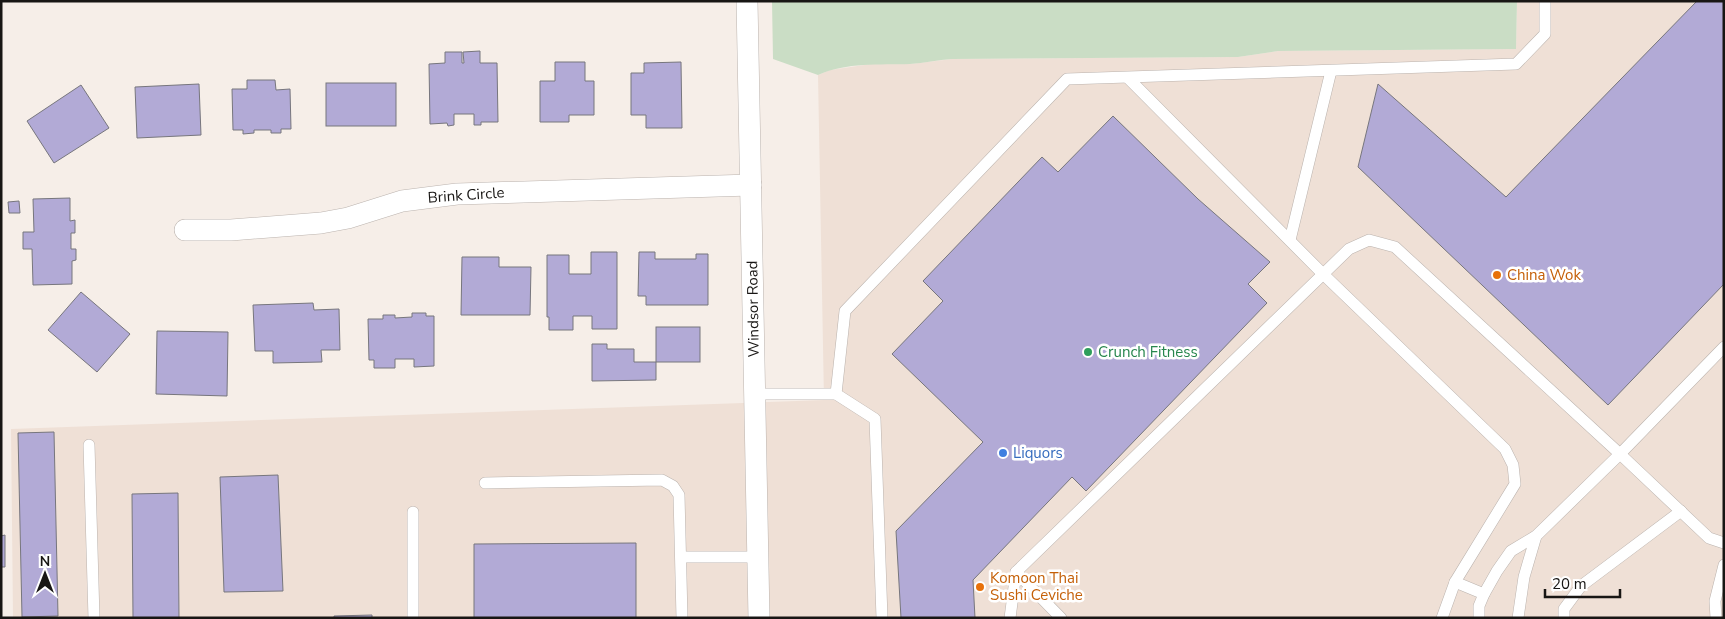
<svg xmlns="http://www.w3.org/2000/svg" width="1725" height="619" font-family="'Nunito Sans',sans-serif">
<style>
.built{fill:#efe0d6}
.green{fill:#caddc5}
.building{fill:#b2aad6;stroke:#77767d}
.lines{fill:none;stroke-linecap:round;stroke-linejoin:round}
.service-casing{stroke:#bbb3ae;stroke-width:12}
.minor-casing{stroke:#bbb3ae;stroke-width:22}
.service{stroke:#fff;stroke-width:11}
.minor{stroke:#fff;stroke-width:21}
.food-dot{fill:#e8710a;stroke:#fff;stroke-width:2}
.leisure-dot{fill:#2e9e5b;stroke:#fff;stroke-width:2}
.shop-dot{fill:#3f7fe0;stroke:#fff;stroke-width:2}
.labels{text-anchor:middle;stroke-width:5;stroke-linejoin:round;paint-order:stroke}
.street-label{font-size:15px;fill:#181614;stroke:#fff}
.food-label{font-size:15px;fill:#c56008;stroke:#fff;text-anchor:start}
.leisure-label{font-size:15px;fill:#27864d;stroke:#fff;text-anchor:start}
.shop-label{font-size:15px;fill:#366cbe;stroke:#fff;text-anchor:start}
</style>
<rect width="100%" height="100%" fill="#f6eee8"/>
<!-- built -->
<path class="built" d="M1517 1H1724V618H13L11 429 824 400 818 75 830 70 871 64H911L952 59 1238 57 1278 51 1516 49Z"/>
<!-- green -->
<path class="green" d="M772 1H1517L1516 49 1278 51 1238 57 952 59C938 60 924 63 910 64 879 65 847 62 818 75L773 59Z"/>
<!-- building -->
<g class="building">
<path d="M1697 1H1724V284L1608 405 1358 167 1378 84 1506 197Z"/>
<path d="M480 51V63H497L498 122H481V125H474V114H454V125L448 126 447 123 430 124 429 64 445 63V52H462V63H464L463 52Z"/>
<path d="M555 62H585V81H594V115H569V122H540V81H555Z"/>
<path d="M681 62 682 128H646V115H631V73H644V63Z"/>
<path d="M247 80H275L276 90 290 89 291 129H281V133H271V130H254V133L243 134V130H233L232 89H247Z"/>
<rect x="326" y="83" width="70" height="43"/>
<path d="M199 84 201 135 137 138 135 87Z"/>
<path d="M81 85 109 128 54 163 27 121Z"/>
<path d="M1113 116 1198 199 1270 262 1248 284 1267 303 1086 491 1072 477 973 580 975 618H901L896 531 983 442 892 354 943 301 923 281 1042 157 1058 172Z"/>
<path d="M70 198V221L75 220V233H71V249H76V260L72 261V284L33 285 32 249H23V232H34L33 199Z"/>
<path d="M19 201 20 213H9L8 202Z"/>
<path d="M591 252H617V329H592V316H573V330H549V317H547V255H569V274H591Z"/>
<path d="M639 252H655V259H696V254H708V305H646V296H638Z"/>
<path d="M462 257H499V267H531L530 315H461Z"/>
<path d="M81 292 130 334 97 372 48 330Z"/>
<path d="M313 303 314 310 339 309 340 350H321L322 362 273 363V351H255L253 305Z"/>
<path d="M412 313H426V316H434V366L414 367V359H395V368H374V360H369L368 319H383V315H395V318L412 317Z"/>
<rect x="656" y="327" width="44" height="35"/>
<path d="M157 331 228 332 227 396 156 394Z"/>
<path d="M592 344H607V349H634V362H656V380L592 381Z"/>
<path d="M54 432 58 616 22 617 18 433Z"/>
<path d="M278 475 283 591 224 592 220 477Z"/>
<path d="M178 493 179 618H133L132 494Z"/>
<path d="M5 535V567H1V536Z"/>
<path d="M636 543V618H474V544Z"/>
<path d="M372 615V618H334V616Z"/>
</g>
<g class="lines">
<!-- service casing -->
<g class="service-casing">
<g id="service">
<path d="M1128 78 1323 274 1505 449 1513 465 1515 484 1455 582"/>
<path d="M1290 240 1331 71"/>
<path d="M755 394H836L875 419 882 618"/>
<path d="M836 394 845 311 1067 79 1516 64 1545 34V1"/>
<path d="M89 445 94 618"/>
<path d="M485 483 662 480 673 486 679 495 682 618"/>
<path d="M413 512V618"/>
<path d="M681 557H758"/>
<path d="M1016 572 1061 618"/>
<path d="M1010 618 1016 572 1349 249 1369 240 1395 247 1620 454 1724 347"/>
<path d="M1442 618 1455 582 1484 594"/>
<path d="M1479 618V606L1484 594 1497 571 1511 551 1536 536 1620 454 1709 538 1724 543"/>
<path d="M1518 618 1524 577 1536 536"/>
<path d="M1564 618V609L1581 586 1681 511"/>
<path d="M1716 618 1715 601 1724 565"/>
</g>
</g>
<!-- minor casing -->
<g class="minor-casing">
<g id="minor">
<path d="M747 1 759 618"/>
<path d="M185 230H231L321 223 348 218 402 201 457 194 751 185"/>
</g>
</g>
<!-- service -->
<use href="#service" class="service"/>
<!-- minor -->
<use href="#minor" class="minor"/>
</g>
<!-- markers -->
<g class="food-dot">
<circle cx="1497" cy="275" r="5"/>
<circle cx="980" cy="587" r="5"/>
</g>
<circle class="leisure-dot" cx="1088" cy="352" r="5"/>
<circle class="shop-dot" cx="1003" cy="453" r="5"/>
<g class="labels">
<!-- street labels -->
<g class="street-label">
<text transform="translate(466 195) rotate(-4)" y="5">Brink Circle</text>
<text transform="translate(753 309) rotate(-91)" y="5">Windsor Road</text>
</g>
<!-- food labels -->
<g class="food-label">
<text x="1507" y="280">China Wok</text>
<text x="990" y="583">Komoon Thai<tspan x="990" dy="17">Sushi Ceviche</tspan></text>
</g>
<!-- leisure labels -->
<g class="leisure-label">
<text x="1098" y="357">Crunch Fitness</text>
</g>
<!-- shop labels -->
<g class="shop-label">
<text x="1013" y="458">Liquors</text>
</g>
</g>
<!-- border -->
<rect width="1725" height="619" fill="none" stroke="#181614" stroke-width="5"/>
<!-- north arrow -->
<g transform="translate(45 574)" stroke="#ffffff" stroke-width="4" paint-order="stroke">
<path d="M0-4L9 19L0 12L-9 19Z" fill="#181614"/>
<text y="-8" font-size="14" font-weight="bold" text-anchor="middle" fill="#181614">N</text>
</g>
<!-- scale -->
<path d="M1545 589v8h75v-8" fill="none" stroke="#181614" stroke-width="2.5"/>
<text x="1552" y="589" font-size="15" fill="#181614" stroke="#ffffff" stroke-width="4" paint-order="stroke">20 m</text>
</svg>
